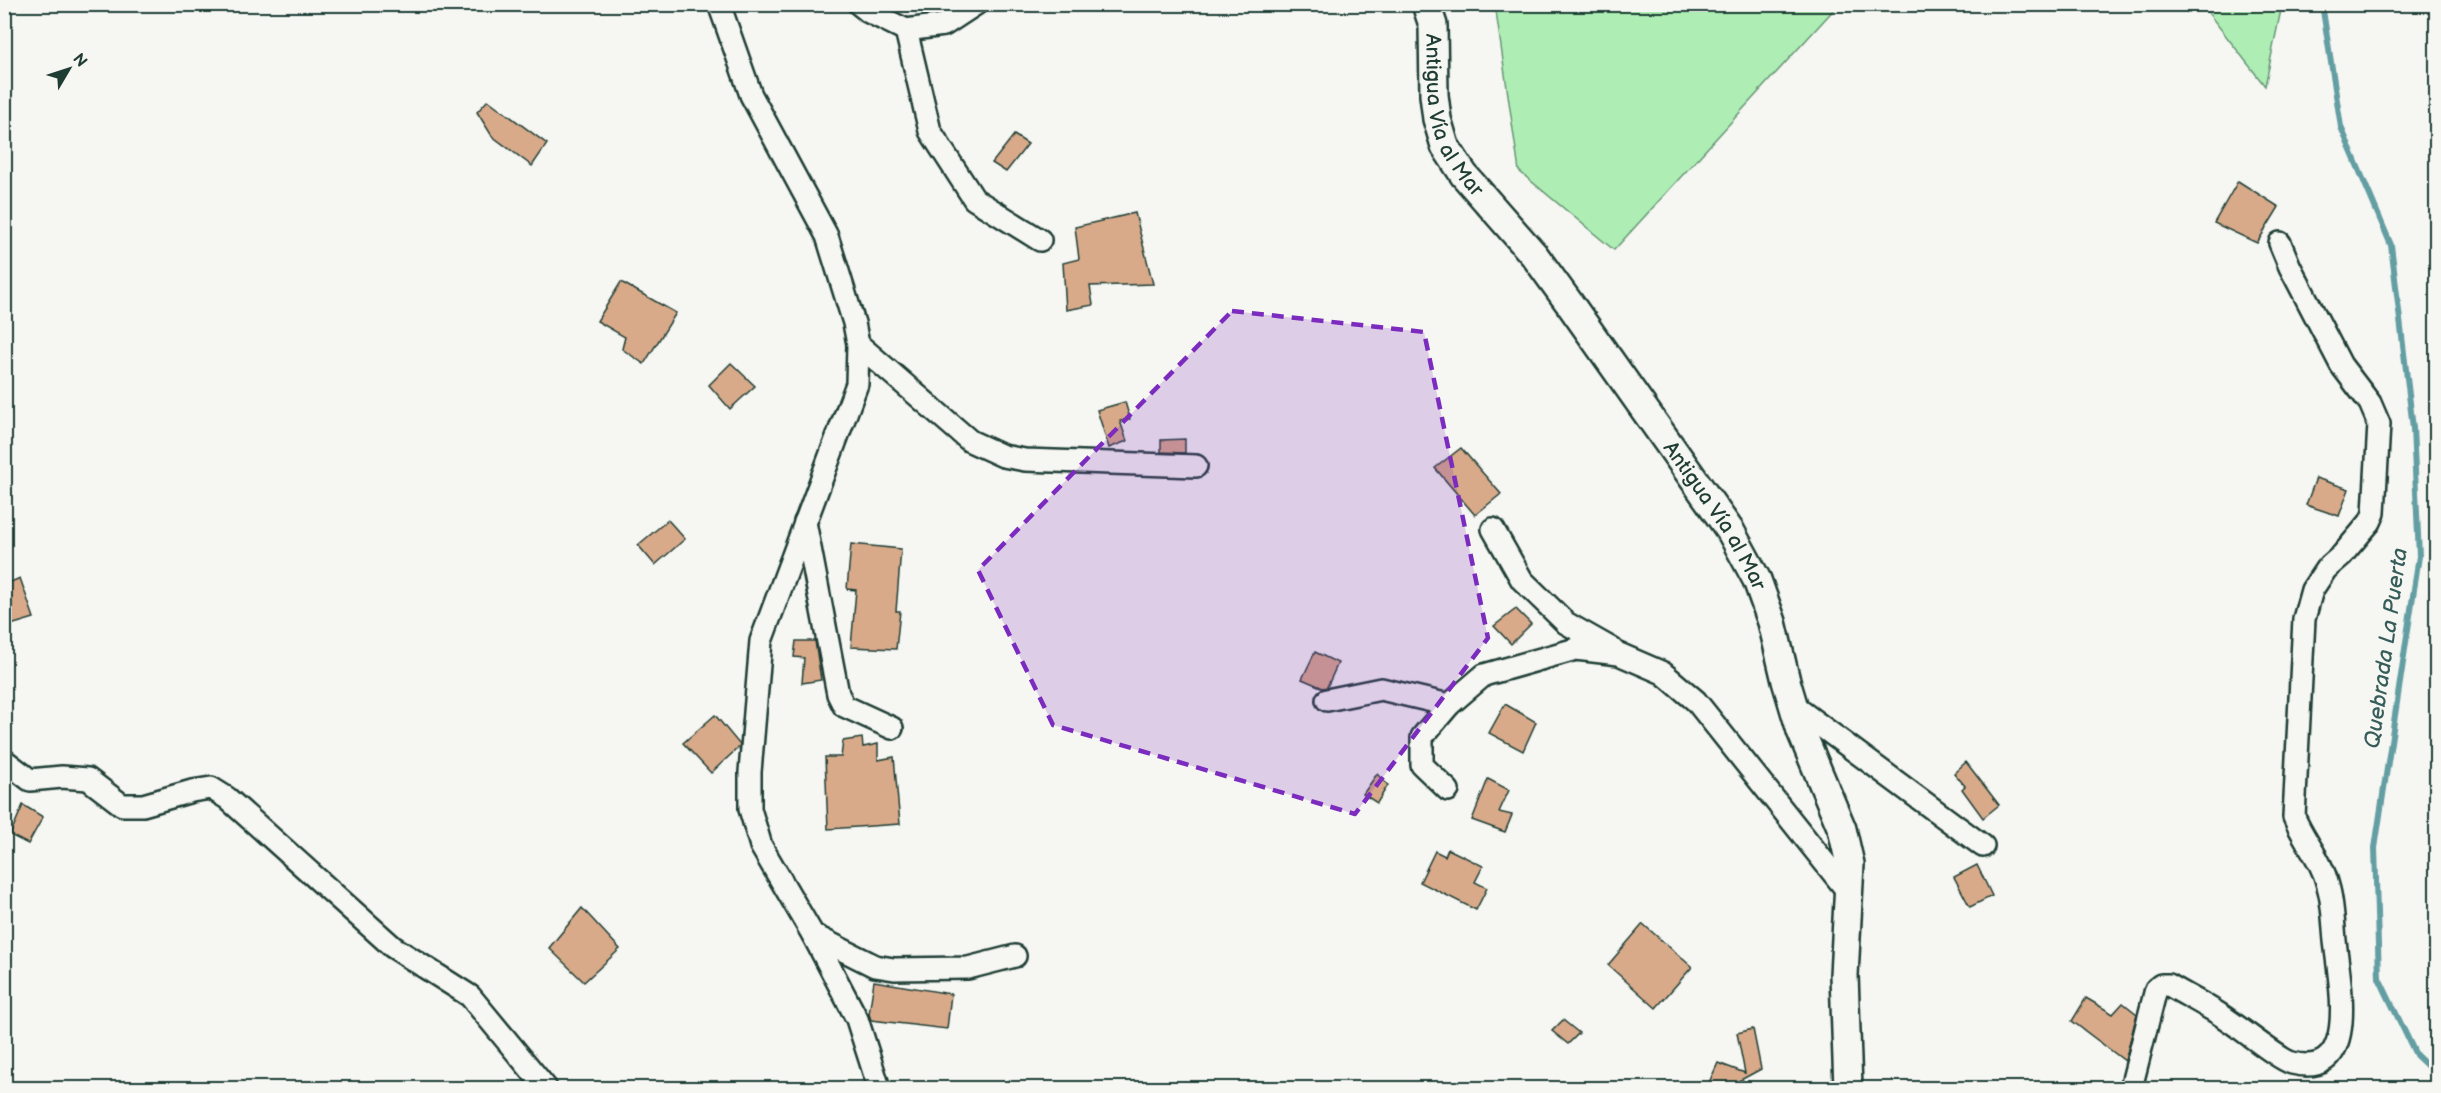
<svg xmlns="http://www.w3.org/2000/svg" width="2441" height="1093" font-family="'Balsamiq Sans',sans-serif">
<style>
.green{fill:#aeeeb5;stroke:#669674;stroke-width:1.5}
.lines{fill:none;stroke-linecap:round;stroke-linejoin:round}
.stream{stroke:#639ea3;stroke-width:6}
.building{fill:#d8aa8a;stroke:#1f3d34;stroke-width:1.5}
.minor-casing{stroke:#1f3d34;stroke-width:26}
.major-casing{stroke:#1f3d34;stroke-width:32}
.minor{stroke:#f6f6f2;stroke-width:21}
.major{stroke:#f6f6f2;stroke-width:27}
.marked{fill:#7b2cbf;fill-opacity:0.2;stroke:#7b2cbf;stroke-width:4.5;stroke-dasharray:12 8;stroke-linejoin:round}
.labels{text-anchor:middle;stroke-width:6;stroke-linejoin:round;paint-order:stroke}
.street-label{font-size:21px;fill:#1f3d34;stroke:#f6f6f2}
.water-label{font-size:22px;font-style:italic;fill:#365d59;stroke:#f6f6f2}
</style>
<rect width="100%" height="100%" fill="#f6f6f2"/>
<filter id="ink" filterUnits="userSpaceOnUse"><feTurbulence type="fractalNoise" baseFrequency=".0167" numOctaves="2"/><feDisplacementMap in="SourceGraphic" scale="12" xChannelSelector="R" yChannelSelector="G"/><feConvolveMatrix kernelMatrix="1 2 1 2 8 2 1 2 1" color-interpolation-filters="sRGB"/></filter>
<g filter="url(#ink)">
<!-- green -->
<g class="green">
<path d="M1495 5V4L1838 5 1614 250 1519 171Z"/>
<path d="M2202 5H2282L2265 86Z"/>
</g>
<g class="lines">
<!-- stream -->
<path class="stream" d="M2322 4 2341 127 2391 245 2413 428 2419 556 2375 848 2379 978 2416 1055 2436 1074"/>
</g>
<!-- building -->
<g class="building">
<path d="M488 100 547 144 532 166 492 136 477 112Z"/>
<path d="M1014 135 1028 144 1006 172 992 163Z"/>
<path d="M2238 181 2279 207 2257 243 2214 223Z"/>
<path d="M1135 213 1153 284 1090 286 1093 305 1066 310 1063 263 1079 259 1075 227Z"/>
<path d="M621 282 676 313 644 364 622 349 625 337 597 321Z"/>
<path d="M731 363 755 386 730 409 709 385Z"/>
<path d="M1125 402 1130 419 1120 421 1127 441 1109 448 1097 410Z"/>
<path d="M1185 439V453L1161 452V440Z"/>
<path d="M1461 448 1501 494 1475 515 1435 468Z"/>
<path d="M2316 478 2349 489 2339 516 2306 505Z"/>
<path d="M668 520 685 539 655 565 638 545Z"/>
<path d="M851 544 901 549 896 611H900L896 649 851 647 856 590 847 589Z"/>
<path d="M20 578 34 618 4 627V585Z"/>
<path d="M1516 609 1531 624 1511 644 1494 626Z"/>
<path d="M796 641H815L821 680 802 683 804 658 794 657Z"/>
<path d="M1315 652 1338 663 1327 687 1323 688 1302 679Z"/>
<path d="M1505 704 1536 722 1523 751 1489 733Z"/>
<path d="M715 715 740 745 739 747 711 773 683 743Z"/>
<path d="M862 738 863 747 878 744V760L894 757 900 824 828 829 825 757H841L843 741Z"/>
<path d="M1966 762 1999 805 1983 818 1962 789 1965 786 1954 773Z"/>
<path d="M1377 774 1388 785 1377 803 1363 794Z"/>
<path d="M1488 779 1509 790 1499 812 1512 815 1505 832 1472 820Z"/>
<path d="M23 805 43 817 28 844 10 835Z"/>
<path d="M1448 849 1483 866 1475 882 1487 888 1476 910 1420 882 1435 851 1445 856Z"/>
<path d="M1977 865 1992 896 1970 907 1954 877Z"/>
<path d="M582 908 620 949 584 982 549 948Z"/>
<path d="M1643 924 1692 967 1656 1008 1608 965Z"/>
<path d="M874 981 951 994 947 1029 871 1020 869 1014Z"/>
<path d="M2086 998 2113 1014 2123 1003 2137 1014 2125 1061 2072 1021Z"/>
<path d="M1563 1020 1579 1033 1568 1044 1552 1031Z"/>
<path d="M1753 1029 1761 1069 1724 1089H1706L1718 1063 1745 1073 1737 1033Z"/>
</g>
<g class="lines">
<!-- minor casing -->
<g class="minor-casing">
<g id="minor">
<path d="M719 4 751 95 827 236 854 323 858 344 857 384 761 641 750 772V809L761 846 813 935 857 1019 879 1088"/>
<path d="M859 4 869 12 906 30 944 25 976 4"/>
<path d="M906 30 930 131 974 199 1040 240"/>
<path d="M858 344 970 441 1003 456 1025 460 1196 466"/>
<path d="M805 522 838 694 844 706 892 728"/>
<path d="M1493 529 1522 580 1566 623 1612 649"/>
<path d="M1327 700 1381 689 1449 705"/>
<path d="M1794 706 1983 846"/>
<path d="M4 760 30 780 62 777 88 779 122 805H143L192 791 211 788 227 798 393 947 470 996 546 1088"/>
<path d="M1448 790 1422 765V737L1449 705 1484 675 1576 649 1619 654 1663 673 1696 701 1849 893"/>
<path d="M813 935 875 966 894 969 968 968 1015 956"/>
<path d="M2131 1088 2156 989 2161 985H2169C2189 997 2210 1007 2228 1020 2242 1029 2280 1060 2292 1063 2359 1080 2340 986 2336 949 2333 929 2334 905 2328 886 2322 860 2304 841 2294 817L2304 619 2312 590 2326 569 2342 555 2370 522 2374 513 2379 424 2370 403 2341 365 2290 267 2280 243"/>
</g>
</g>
<!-- major casing -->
<g class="major-casing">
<g id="major">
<path id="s1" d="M1426 4 1433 25 1434 95 1437 119 1445 146 1464 175 1535 256 1572 307 1731 532 1757 580 1772 622 1786 681 1801 731 1842 829 1850 864 1844 975 1848 1088"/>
</g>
</g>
<!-- minor -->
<use href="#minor" class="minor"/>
<!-- major -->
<use href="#major" class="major"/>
</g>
</g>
<!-- marked area -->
<path class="marked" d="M1232 311 1424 332 1488 638 1355 814 1053 725 978 570Z"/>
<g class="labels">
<!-- street labels -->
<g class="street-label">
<text dy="7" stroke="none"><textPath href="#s1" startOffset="117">Antigua Vía al Mar</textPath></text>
<text dy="7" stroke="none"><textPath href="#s1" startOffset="603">Antigua Vía al Mar</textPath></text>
</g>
<!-- water labels -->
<g class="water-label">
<text transform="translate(2385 648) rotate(-82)" y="8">Quebrada La Puerta</text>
</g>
</g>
<!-- margin -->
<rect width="2441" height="1093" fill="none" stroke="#f6f6f2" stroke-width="24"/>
<rect x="12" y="12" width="2417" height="1069" fill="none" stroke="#1f3d34" stroke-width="2" filter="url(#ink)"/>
<!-- north arrow -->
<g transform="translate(69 69) rotate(51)" stroke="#f6f6f2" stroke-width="4.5" paint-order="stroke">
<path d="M0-4.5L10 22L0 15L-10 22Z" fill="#1f3d34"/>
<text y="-9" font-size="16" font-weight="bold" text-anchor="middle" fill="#1f3d34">N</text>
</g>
</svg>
